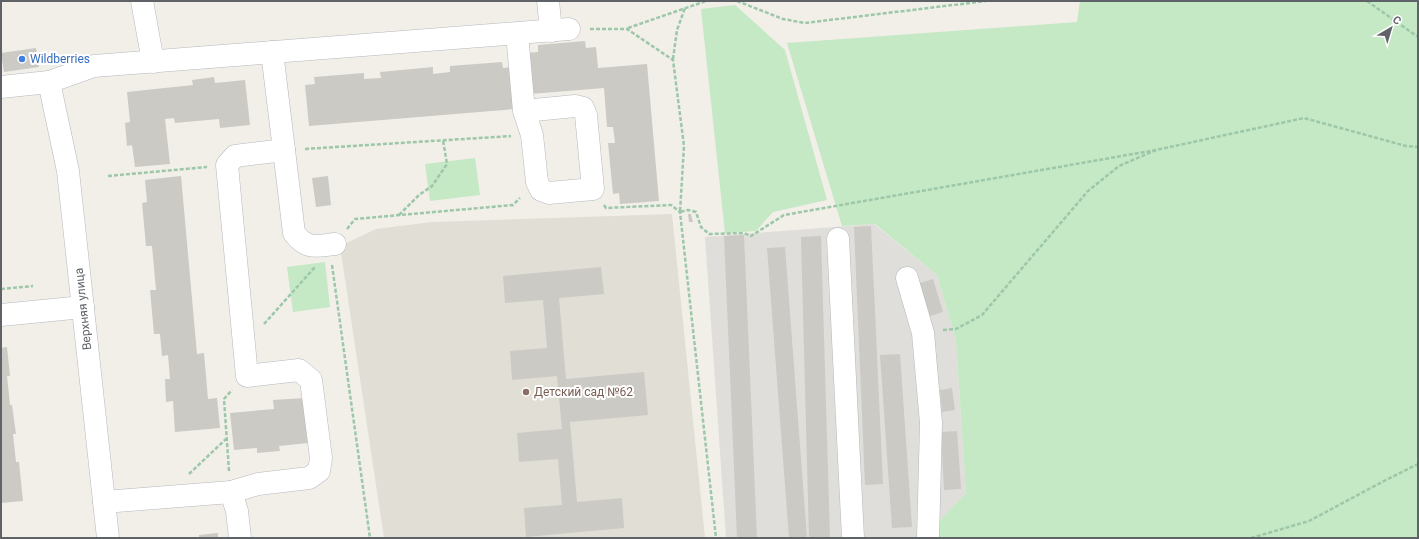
<svg xmlns="http://www.w3.org/2000/svg" width="1419" height="539" font-family="Roboto,sans-serif">
<style>
.industrial{fill:#e0deda}
.education{fill:#e1ded6}
.green{fill:#c5e8c5}
.building{fill:#cccac5}
.lines{fill:none;stroke-linecap:round;stroke-linejoin:round}
.minor-casing{stroke:#b5b8bc;stroke-width:23}
.path{stroke:#9cc7a9;stroke-width:2.5;stroke-dasharray:4 2;stroke-linecap:butt}
.minor{stroke:#fff;stroke-width:22}
.shop-dot{fill:#3f7fe0;stroke:#fff;stroke-width:1.5}
.education-dot{fill:#8d6e63;stroke:#fff;stroke-width:1.5}
.labels{text-anchor:middle;stroke-width:4;stroke-linejoin:round;paint-order:stroke}
.shop-label{font-size:12px;fill:#366cbe;stroke:#fff;text-anchor:start}
.street-label{font-size:12px;fill:#5f6368;stroke:#fff}
.education-label{font-size:12px;fill:#785e54;stroke:#fff;text-anchor:start}
</style>
<rect width="100%" height="100%" fill="#f1efe8"/>
<!-- industrial -->
<path class="industrial" d="M874 224 937 275 956 341 966 493 923 538H726L705 237Z"/>
<!-- education -->
<path class="education" d="M672 214 705 538H384L340 246 376 229 432 222Z"/>
<!-- green -->
<g class="green">
<path d="M1080 1H1418V538H923L966 493 956 341 937 275 875 224 842 226 787 43 1077 22Z"/>
<path d="M735 5 785 50 827 200 773 212 756 231 725 233 701 9Z"/>
<path d="M475 158 480 195 430 201 425 164Z"/>
<path d="M325 262 330 307 293 312 287 267Z"/>
</g>
<!-- building -->
<g class="building">
<path d="M585 41 586 48 596 47 598 68 647 64 659 201 620 204 619 193 613 194 608 143H615L613 127H607L604 88 530 94 527 53 538 52V45Z"/>
<path d="M36 48 39 67 4 72 1 53Z"/>
<path d="M502 62 503 68 511 67 515 109 309 126 305 85 315 84 314 77 364 73V79L381 78 380 72 433 67V74L450 72V66Z"/>
<path d="M214 77 215 83 245 80 250 125 220 128 219 119 175 123 174 118 165 119 170 164 135 167 132 145 127 146 125 123 130 122 127 92 193 85 192 80Z"/>
<path d="M181 176 197 354 204 353 208 399 217 398 220 428 175 432 173 401 166 402 165 379H170L168 355 162 356 160 334H154L150 290H156L152 246H146L142 203 147 202 145 180Z"/>
<path d="M328 176 331 205 316 207 312 178Z"/>
<path d="M688 214H691L693 222H689Z"/>
<path d="M871 226 883 484 865 485 854 227Z"/>
<path d="M744 235 757 538H737L724 236Z"/>
<path d="M821 236 830 538H809L801 237Z"/>
<path d="M785 247 807 538H789L767 248Z"/>
<path d="M601 267 604 294 559 298 566 379 644 372 648 415 570 422 577 502 622 498 624 528 526 537 524 508 562 505 558 459 519 462 517 433 562 429 557 376 512 380 510 351 547 348 543 300 505 303 503 276Z"/>
<path d="M933 279 943 312 927 317 917 284Z"/>
<path d="M7 347 10 376H7L10 405H12L16 434H13L16 462H19L23 501 1 503V348Z"/>
<path d="M900 354 912 527 892 528 880 355Z"/>
<path d="M952 388 955 410 942 412 940 390Z"/>
<path d="M304 398 308 443 279 446 280 451 257 453V448L234 450 230 413 274 409 273 400Z"/>
<path d="M957 431 961 489 944 490 941 432Z"/>
<path d="M218 533V538H199V535Z"/>
</g>
<g class="lines">
<!-- minor casing -->
<g class="minor-casing">
<g id="minor">
<path d="M142 1 153 62"/>
<path d="M548 1 551 31"/>
<path d="M517 34 524 111 532 135 537 182 541 190 549 193 593 189 586 115 583 108 575 106 524 111"/>
<path d="M49 82 68 171 108 538"/>
<path d="M1 87 49 82 94 66 569 29"/>
<path d="M284 150 294 233C307 250 316 246 335 244"/>
<path d="M838 239 853 538"/>
<path d="M907 278 923 333 931 423 928 538"/>
<path d="M1 315 83 307"/>
<path d="M231 492 258 484 309 478 319 471 321 458 311 380 299 370 247 376 227 165 235 156 284 150 272 52"/>
<path d="M104 502 231 492 237 511 240 538"/>
</g>
</g>
<!-- path -->
<g class="path">
<path d="M737 1 783 19 805 23 986 1"/>
<path d="M1367 1 1418 37"/>
<path d="M628 28 706 1"/>
<path d="M590 29H627L673 60 684 146 680 212 688 210 696 212 701 227 709 234 744 233 751 236 784 215 1156 150"/>
<path d="M673 59 677 30 685 8"/>
<path d="M305 149 511 136"/>
<path d="M108 176 207 167"/>
<path d="M604 205 606 208 671 205 680 212 716 538"/>
<path d="M399 215 419 195 432 186 447 164 443 140"/>
<path d="M347 229 355 219 513 205 520 198"/>
<path d="M332 265 370 538"/>
<path d="M1 289 33 286"/>
<path d="M264 324 315 267"/>
<path d="M943 330 956 329 982 315 1088 191 1119 166 1156 150 1304 118 1406 146 1418 147"/>
<path d="M229 471 224 399 232 390"/>
<path d="M189 474 226 439"/>
<path d="M1251 538 1309 521 1384 481 1418 464"/>
</g>
<!-- minor -->
<use href="#minor" class="minor"/>
</g>
<!-- markers -->
<circle class="shop-dot" cx="22" cy="59" r="4"/>
<circle class="education-dot" cx="526" cy="392" r="4"/>
<g class="labels">
<!-- shop labels -->
<g class="shop-label">
<text x="30" y="63">Wildberries</text>
</g>
<!-- street labels -->
<g class="street-label">
<text transform="translate(83 309) rotate(-96)" y="4">Верхняя улица</text>
</g>
<!-- education labels -->
<g class="education-label">
<text x="534" y="396">Детский сад №62</text>
</g>
</g>
<!-- border -->
<rect width="1419" height="539" fill="none" stroke="#5f6368" stroke-width="4"/>
<!-- north arrow -->
<g transform="translate(1391 28) rotate(38)" stroke="#ffffff" stroke-width="3" paint-order="stroke">
<path d="M0-3L7 15L0 10L-7 15Z" fill="#5f6368"/>
<text y="-6" font-size="11" font-weight="bold" text-anchor="middle" fill="#5f6368">С</text>
</g>
</svg>
